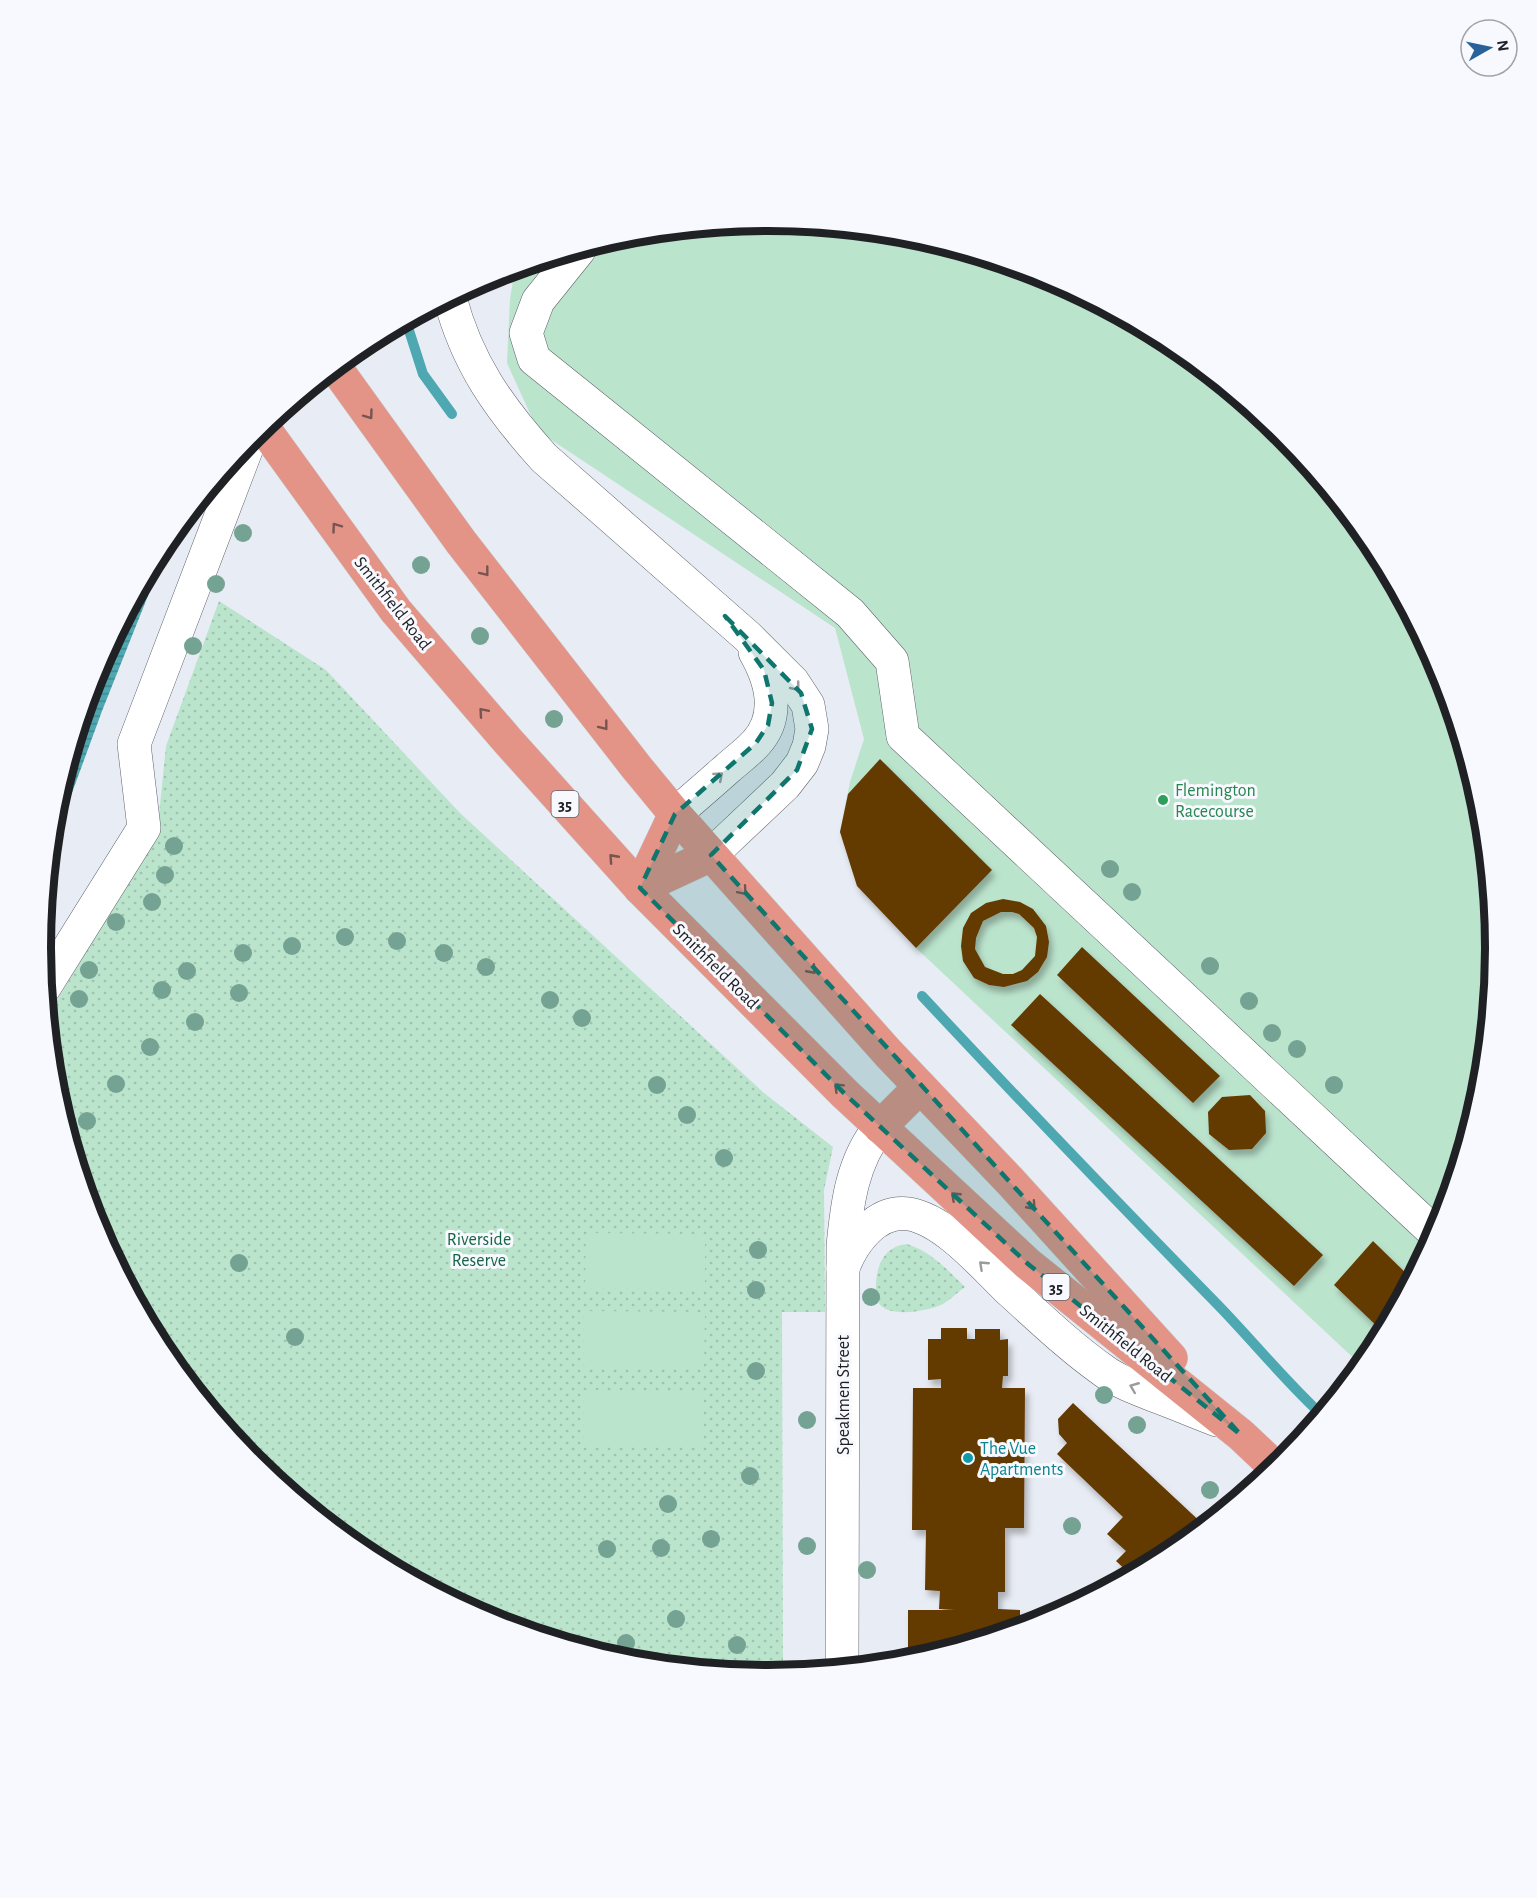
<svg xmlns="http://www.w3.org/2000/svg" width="1537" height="1898" font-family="'Alegreya Sans',sans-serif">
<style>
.grass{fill:url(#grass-dots)}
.pitch{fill:#bbe4cd}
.water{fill:url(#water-rules)}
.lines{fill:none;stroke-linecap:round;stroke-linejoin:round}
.stream{stroke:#4ea8b1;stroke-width:10}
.building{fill:#643a01;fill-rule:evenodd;filter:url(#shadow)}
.minor-casing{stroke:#5e6269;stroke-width:34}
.highway-casing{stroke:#c9caca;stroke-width:34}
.minor{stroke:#fff;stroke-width:33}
.highway{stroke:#e49387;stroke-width:33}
.tree{fill:#74a293}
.oneway{stroke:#785451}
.oneway2{stroke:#9b9b9c}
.marked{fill:#0f766e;fill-opacity:0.2;stroke:#0f766e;stroke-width:4.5;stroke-dasharray:12 8;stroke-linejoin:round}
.leisure-dot{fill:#2e9e5b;stroke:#f7f9fe;stroke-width:2}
.culture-dot{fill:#0f9aa8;stroke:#f7f9fe;stroke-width:2}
.labels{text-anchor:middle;stroke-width:6;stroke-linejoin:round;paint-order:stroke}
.shield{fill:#f7f9fe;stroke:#606265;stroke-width:1.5}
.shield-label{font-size:16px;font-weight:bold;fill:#202124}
.street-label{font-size:18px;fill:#202124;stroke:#f7f9fe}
.leisure-label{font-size:18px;fill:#27864d;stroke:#f7f9fe;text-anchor:start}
.park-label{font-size:18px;fill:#166543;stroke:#f7f9fe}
.culture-label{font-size:18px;fill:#0d838f;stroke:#f7f9fe;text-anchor:start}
.rim{fill:none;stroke:#202124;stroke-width:8}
</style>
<defs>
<pattern id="grass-dots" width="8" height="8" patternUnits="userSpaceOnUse" patternTransform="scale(1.5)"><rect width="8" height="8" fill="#bbe4cd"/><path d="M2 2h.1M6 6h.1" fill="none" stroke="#a0c3b0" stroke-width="1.8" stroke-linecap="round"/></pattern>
<pattern id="water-rules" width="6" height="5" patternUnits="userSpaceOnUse" patternTransform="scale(1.5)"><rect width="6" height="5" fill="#4ea8b1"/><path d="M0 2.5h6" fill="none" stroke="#408890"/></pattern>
<filter id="shadow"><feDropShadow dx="3.5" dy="6" stdDeviation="3" flood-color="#0004"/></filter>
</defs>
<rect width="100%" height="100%" fill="#e8ecf4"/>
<!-- grass -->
<g class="grass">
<path d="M219 601 326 670 460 813 764 1093 833 1147 824 1190 825 1312H782L783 1676 768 1677 626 1663 490 1621 364 1554 253 1464 163 1353 96 1227 54 1091 47 1017 157 834 166 746Z"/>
<path d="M907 1244C930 1251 948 1270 965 1287 958 1292 951 1299 943 1304 929 1311 887 1319 878 1302 875 1297 876 1289 876 1284 877 1264 885 1246 907 1244Z"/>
</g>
<!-- pitch -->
<g class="pitch">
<path d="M769 221 911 235 1047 277 1173 344 1284 434 1374 545 1441 671 1483 807 1496 949 1482 1091 1441 1228 1374 1354 1363 1367 916 948 840 832 850 782 864 739 835 628 538 431 507 363 510 299 515 269 627 235Z"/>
<path d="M586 1233 705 1234V1289L585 1288Z"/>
<path d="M584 1311 705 1312 704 1367 584 1366Z"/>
<path d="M584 1390 704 1391 703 1446 584 1445Z"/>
</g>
<!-- water -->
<path class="water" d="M173 533 102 711 65 812 54 813 96 670 163 544Z"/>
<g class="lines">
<!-- stream -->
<g class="stream">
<path d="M406 321 423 374 452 414"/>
<path d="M922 996C1019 1100 1117 1202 1217 1304 1253 1341 1285 1381 1323 1416"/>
</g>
</g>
<!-- building -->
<g class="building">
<path d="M880 759 992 870 916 948 857 886 840 832 848 794Z"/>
<path d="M1003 899 1020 902 1033 909 1046 926 1049 942 1047 957 1038 972 1027 981 1004 987 989 985 974 978 963 961 961 946 963 928 971 913 986 903ZM1001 912H1012L1019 914 1034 928 1037 937 1035 956 1022 970 1013 974H1003L985 967 975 949 976 938 983 921Z"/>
<path d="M1082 947 1220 1076 1193 1103 1057 975Z"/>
<path d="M1040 994 1323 1255 1294 1286 1011 1025Z"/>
<path d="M1250 1095 1265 1111 1266 1133 1252 1149 1229 1150 1209 1134 1208 1112 1222 1097Z"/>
<path d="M1373 1241 1413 1280 1384 1333 1334 1285Z"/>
<path d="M941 1328H967V1339H975V1329H1000V1340L1008 1339V1376H1003L1002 1388H1025L1024 1528H1005V1592H998V1609L1020 1610V1630L908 1663V1610H955L939 1609 940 1591 925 1590 926 1530H912L913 1388H941V1379L928 1380V1339H941Z"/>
<path d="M1073 1403 1206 1527 1173 1554 1132 1576 1116 1561 1126 1551 1107 1534 1123 1517 1057 1454 1067 1443 1059 1434 1058 1419Z"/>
<path d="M1037 1613H1062L1037 1625Z"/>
</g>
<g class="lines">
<!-- minor casing -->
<g class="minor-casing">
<g id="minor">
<path d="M579 250 538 301 526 333 534 359 850 613 892 661 903 736 1437 1235"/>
<path d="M450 298C467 363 499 408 544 458L748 637 793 682 808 705 812 729 809 746 802 763 785 785 711 855"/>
<path d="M675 814C693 799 711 783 728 768 737 760 748 752 756 743 781 716 771 680 755 652"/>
<path d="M44 988 144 828 134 744 251 437"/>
<path d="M843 1268C853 1241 877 1209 909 1214 945 1220 984 1266 1010 1291 1041 1319 1070 1347 1104 1371 1119 1382 1136 1388 1153 1395 1175 1403 1196 1412 1217 1420"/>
<path d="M842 1670 843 1246C847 1204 852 1161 880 1127"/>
</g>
</g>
<!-- highway casing -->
<g class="highway-casing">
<g id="highway">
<path d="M335 367 461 542 637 768 675 814 888 1053 1010 1181 1171 1358"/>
<path d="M263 427 396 611 507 740 640 888 845 1094 1028 1264 1241 1435 1277 1469"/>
<path d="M640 888 675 814"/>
<path d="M640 888 711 855"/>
<path d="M880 1127 920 1087"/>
</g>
</g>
<!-- minor -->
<use href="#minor" class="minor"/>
<!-- highway -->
<use href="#highway" class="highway"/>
</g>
<!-- trees -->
<g class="tree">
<circle cx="243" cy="533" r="9"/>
<circle cx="421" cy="565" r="9"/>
<circle cx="216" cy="584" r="9"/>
<circle cx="480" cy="636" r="9"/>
<circle cx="193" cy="646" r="9"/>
<circle cx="554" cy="719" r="9"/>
<circle cx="174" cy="846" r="9"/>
<circle cx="1110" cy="869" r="9"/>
<circle cx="165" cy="875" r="9"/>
<circle cx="1132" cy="892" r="9"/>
<circle cx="152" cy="902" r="9"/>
<circle cx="116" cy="922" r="9"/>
<circle cx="345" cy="937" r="9"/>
<circle cx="397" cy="941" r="9"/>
<circle cx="292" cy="946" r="9"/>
<circle cx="243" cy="953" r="9"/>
<circle cx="444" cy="953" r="9"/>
<circle cx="1210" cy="966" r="9"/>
<circle cx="486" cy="967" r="9"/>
<circle cx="89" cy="970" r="9"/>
<circle cx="187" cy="971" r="9"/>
<circle cx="162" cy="990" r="9"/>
<circle cx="239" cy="993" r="9"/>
<circle cx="79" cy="999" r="9"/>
<circle cx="550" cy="1000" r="9"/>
<circle cx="1249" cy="1001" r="9"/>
<circle cx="582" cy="1018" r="9"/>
<circle cx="195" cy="1022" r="9"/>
<circle cx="1272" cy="1033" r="9"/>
<circle cx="150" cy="1047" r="9"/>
<circle cx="1297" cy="1049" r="9"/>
<circle cx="116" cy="1084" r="9"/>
<circle cx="657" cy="1085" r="9"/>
<circle cx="1334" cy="1085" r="9"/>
<circle cx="687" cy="1115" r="9"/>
<circle cx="87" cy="1121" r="9"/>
<circle cx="724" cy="1158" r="9"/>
<circle cx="758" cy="1250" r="9"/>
<circle cx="239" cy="1263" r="9"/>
<circle cx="756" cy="1290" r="9"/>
<circle cx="871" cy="1297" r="9"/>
<circle cx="295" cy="1337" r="9"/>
<circle cx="756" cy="1371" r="9"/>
<circle cx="1104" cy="1395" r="9"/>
<circle cx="807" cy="1420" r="9"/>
<circle cx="1137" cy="1425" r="9"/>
<circle cx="750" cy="1476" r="9"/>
<circle cx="1210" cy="1490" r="9"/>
<circle cx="668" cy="1504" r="9"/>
<circle cx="1072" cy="1526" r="9"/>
<circle cx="711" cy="1539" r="9"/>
<circle cx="807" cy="1546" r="9"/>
<circle cx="661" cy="1548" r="9"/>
<circle cx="607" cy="1549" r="9"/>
<circle cx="867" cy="1570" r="9"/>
<circle cx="676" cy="1619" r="9"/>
<circle cx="626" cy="1643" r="9"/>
<circle cx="737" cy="1645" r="9"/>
</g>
<!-- one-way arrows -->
<defs><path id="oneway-chevron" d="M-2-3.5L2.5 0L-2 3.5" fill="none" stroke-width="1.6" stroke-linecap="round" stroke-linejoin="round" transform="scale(1.5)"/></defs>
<g class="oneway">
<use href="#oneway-chevron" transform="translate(369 415) rotate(54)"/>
<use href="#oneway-chevron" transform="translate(336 527) rotate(-126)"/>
<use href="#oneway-chevron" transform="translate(485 572) rotate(52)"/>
<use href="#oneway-chevron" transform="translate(483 712) rotate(-131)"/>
<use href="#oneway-chevron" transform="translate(604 726) rotate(52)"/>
<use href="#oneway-chevron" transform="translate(613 858) rotate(-132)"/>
<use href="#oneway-chevron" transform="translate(743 891) rotate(49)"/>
<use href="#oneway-chevron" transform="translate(812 970) rotate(48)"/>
<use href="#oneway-chevron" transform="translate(838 1087) rotate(-135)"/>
<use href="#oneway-chevron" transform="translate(955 1196) rotate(-137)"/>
<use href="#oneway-chevron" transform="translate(1032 1206) rotate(48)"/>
</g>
<g class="oneway2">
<use href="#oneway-chevron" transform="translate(796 687) rotate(51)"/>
<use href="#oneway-chevron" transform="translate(719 776) rotate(-41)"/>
<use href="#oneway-chevron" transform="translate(983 1265) rotate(-137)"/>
<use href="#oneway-chevron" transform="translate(1134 1387) rotate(-158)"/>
</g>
<!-- marked area -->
<path class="marked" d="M725 616 801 693 812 729 797 770 711 855 1241 1435 1028 1264 845 1094 640 888 675 814 756 743 768 725 772 703 764 670Z"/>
<!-- markers -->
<circle class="leisure-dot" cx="1163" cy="800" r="6"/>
<circle class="culture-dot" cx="968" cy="1458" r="6"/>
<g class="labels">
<!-- shield labels -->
<g class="shield">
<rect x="551.5" y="791" width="27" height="26" rx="4.5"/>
<rect x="1042.5" y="1274" width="27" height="26" rx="4.5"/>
</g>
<g class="shield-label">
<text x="565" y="810">35</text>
<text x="1056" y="1293">35</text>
</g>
<!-- street labels -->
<g class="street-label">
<text transform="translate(393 603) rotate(52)" y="6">Smithfield Road</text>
<text transform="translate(716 966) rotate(45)" y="6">Smithfield Road</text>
<text transform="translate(1126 1343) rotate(39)" y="6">Smithfield Road</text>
<text transform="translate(843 1395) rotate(-90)" y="6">Speakmen Street</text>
</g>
<!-- leisure labels -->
<g class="leisure-label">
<text x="1175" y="796">Flemington<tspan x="1175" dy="21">Racecourse</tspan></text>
</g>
<!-- park labels -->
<g class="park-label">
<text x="479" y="1245">Riverside<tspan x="479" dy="21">Reserve</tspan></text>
</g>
<!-- culture labels -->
<g class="culture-label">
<text x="980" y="1454">The Vue<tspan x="980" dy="21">Apartments</tspan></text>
</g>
</g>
<!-- crop -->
<path d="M0 0H1537V1898H0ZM51 948a717 717 0 1 1 1434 0a717 717 0 1 1-1434 0Z" fill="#f7f9fe" fill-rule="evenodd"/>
<path class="rim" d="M51 948a717 717 0 1 1 1434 0a717 717 0 1 1-1434 0Z"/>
<!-- north arrow -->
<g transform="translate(1489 48) rotate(81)"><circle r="28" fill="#f7f9fe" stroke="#a1a3a7" stroke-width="1.5"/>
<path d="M0-4.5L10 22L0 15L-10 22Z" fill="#29629a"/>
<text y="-9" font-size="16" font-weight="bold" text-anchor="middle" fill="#202124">N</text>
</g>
</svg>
